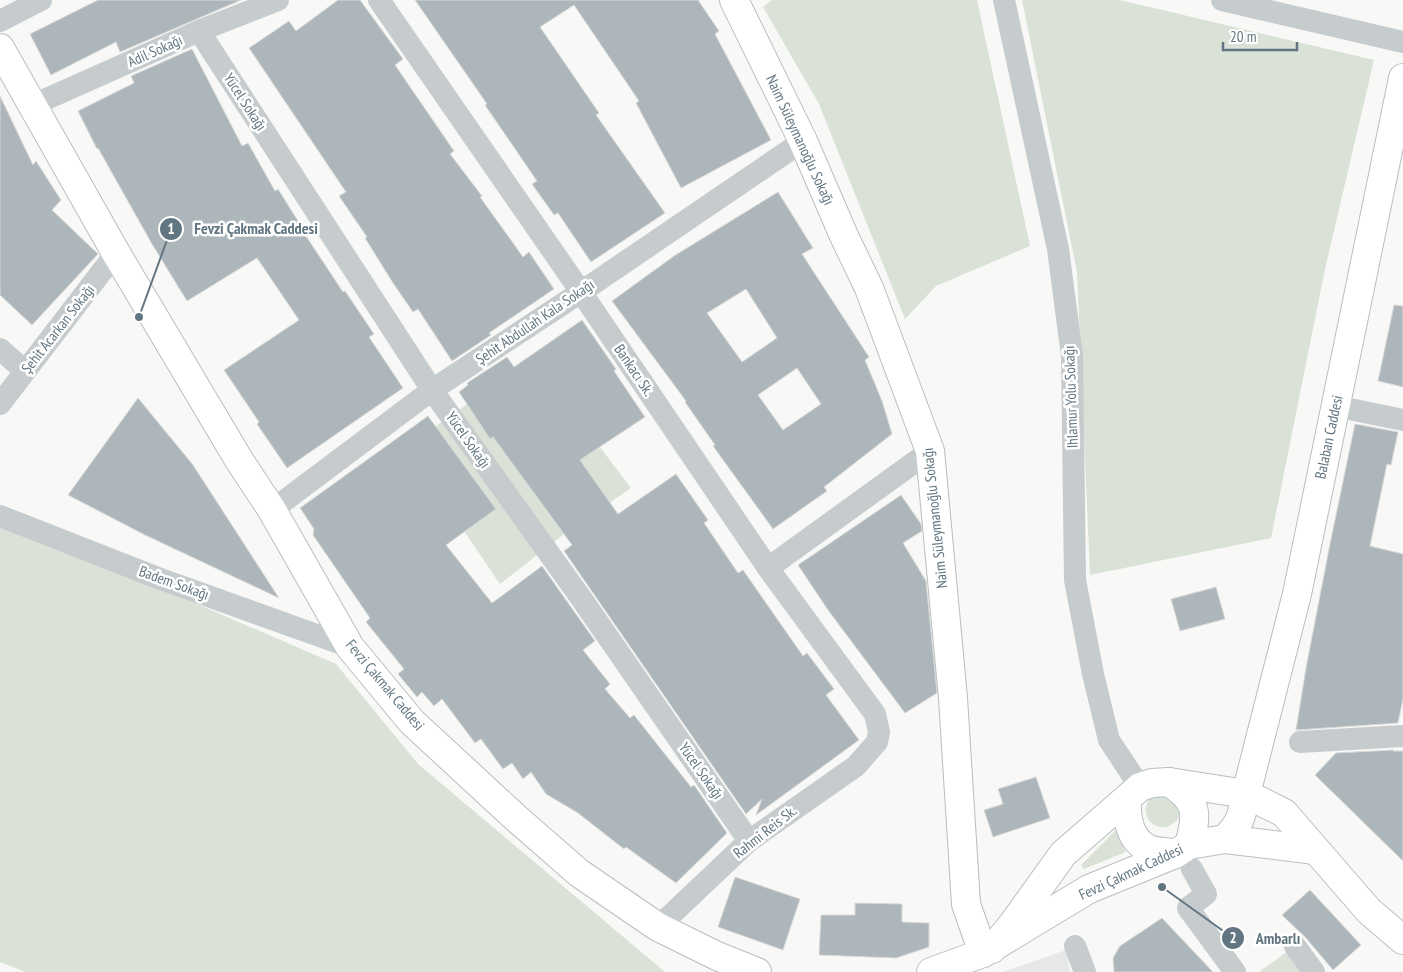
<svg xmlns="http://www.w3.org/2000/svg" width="1403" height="972" font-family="'PT Sans Narrow',sans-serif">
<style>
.built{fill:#e6e8e7}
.green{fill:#dae1d6}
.building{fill:#acb6bb;stroke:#dadad8;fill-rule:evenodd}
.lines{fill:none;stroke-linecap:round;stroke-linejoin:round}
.secondary-casing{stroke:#b8bec2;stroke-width:30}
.primary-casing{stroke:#b9bec1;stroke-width:30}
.street{stroke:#c6cbcd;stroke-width:22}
.secondary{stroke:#fff;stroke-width:28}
.primary{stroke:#fff;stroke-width:28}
.labels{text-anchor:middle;stroke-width:5;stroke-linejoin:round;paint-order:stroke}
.street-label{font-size:15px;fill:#627682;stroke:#fff}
.leader{fill:none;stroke:#627682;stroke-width:2}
.callout-dot{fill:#627682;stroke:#fff;stroke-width:2}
.mark-label{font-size:15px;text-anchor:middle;font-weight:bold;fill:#fff}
.callout-label{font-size:16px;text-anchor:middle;font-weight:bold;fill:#627682;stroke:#fff;stroke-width:5;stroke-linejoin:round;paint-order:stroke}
</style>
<rect width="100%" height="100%" fill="#f8f8f6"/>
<!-- built -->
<path class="built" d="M1066 950 1070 972H1003Z"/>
<!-- green -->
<g class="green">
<path d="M772 0H977L1030 246 936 286 905 319 819 104 763 7Z"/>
<path d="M1022 0H1120L1374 60 1325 269 1271 538 1090 575 1077 272Z"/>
<path d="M467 404H567L631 488 564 534 500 584 407 447Z"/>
<path d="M0 519 336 664 418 764 665 972H26L0 962Z"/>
<path d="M1172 794 1181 814C1167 841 1134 822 1150 797Z"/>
<path d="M1116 830 1126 852 1084 869 1081 865Z"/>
<path d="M1295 946 1314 972H1259Z"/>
</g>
<!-- building -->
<g class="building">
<path d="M98 0H241L120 52 116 42 51 75 30 34Z"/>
<path d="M338 0H360L403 59 395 65 454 151 450 154 482 196 480 197 523 257 529 252 554 289 489 333 491 335 452 361 418 309 413 312 393 283 365 238 367 237 339 196 346 192 249 48 289 21 296 31Z"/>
<path d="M415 0H698L719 31 715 34 771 140 681 188 636 103 639 101 574 5 540 27 599 113 596 115 665 213 591 262 558 213 554 215 532 184 537 181 485 105 487 104Z"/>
<path d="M192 49 242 146 248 143 275 191 278 189 303 229 302 230 343 292 345 291 374 334 369 337 403 388 287 468 257 424 259 422 224 370 299 320 257 258 187 301 152 244 98 148 97 149 78 111 134 83 131 76Z"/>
<path d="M0 96 33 165 36 161 61 200 52 210 98 254 32 325 0 295Z"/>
<path d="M778 192 813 248 802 254 869 357 865 360 882 401 892 434 824 487 827 491 773 529 713 446 715 445 685 402 686 401 612 301 674 256ZM746 289 777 338 742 362 707 313ZM797 368 821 404 783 430 758 395Z"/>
<path d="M1394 305 1403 306V387L1378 381Z"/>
<path d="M582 320 616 369 614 371 645 417 580 460 618 514 676 474 708 520 704 523 738 573 743 570 803 656 807 653 834 689 826 695 859 740 756 815 762 799 746 814 564 551 572 545 493 437 490 439 459 392 468 385 467 383 507 357 514 367Z"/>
<path d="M138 398 193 465 279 598 145 535 68 495Z"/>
<path d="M428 416 496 509 446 545 492 603 542 566 595 641 583 650 610 684 605 689 630 718 634 715 691 787 694 785 727 833 676 883 626 847 624 849 578 813 546 794 531 772 523 779 512 763 503 769 481 739 475 743 442 699 434 706 422 692 417 697 398 674 404 669 366 622 370 618 313 535 314 529 300 508Z"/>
<path d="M1355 424 1398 432 1391 465 1387 464 1370 546 1403 554V699L1398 723 1296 730 1306 668 1330 544Z"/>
<path d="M901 495 921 524 922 531 903 543 926 581 937 693 905 713 828 610 798 565Z"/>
<path d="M1216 587 1225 619 1180 631 1171 599Z"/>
<path d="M1393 750V751H1403V861L1315 775 1336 753Z"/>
<path d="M1036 777 1050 818 993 837 984 810 1003 804 998 789Z"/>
<path d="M735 877 800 899 783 950 718 927Z"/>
<path d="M1310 890 1361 945 1333 970 1306 938 1282 915Z"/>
<path d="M855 903 902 904V922L929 923V947L896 958 819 955 821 915H855Z"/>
<path d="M1162 918 1213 972H1114L1113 958 1120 946Z"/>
</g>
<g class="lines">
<!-- secondary casing -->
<g class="secondary-casing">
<g id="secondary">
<path d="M734 0 803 141 844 236 869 288 930 451 953 698 966 904 983 953"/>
<path d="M1246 794 1297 594 1403 78"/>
</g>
</g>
<!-- primary casing -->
<g class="primary-casing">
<g id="primary">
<path d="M0 48 116 253 239 460 272 510 350 647 412 722 516 818 579 873 658 927 717 956 757 972"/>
<path d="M1169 782C1198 801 1198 813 1189 845"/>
<path d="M1127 799C1126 818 1130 842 1151 850 1158 852 1168 852 1175 854"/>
<path d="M1225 839C1241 823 1242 815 1246 794"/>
<path d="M992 949 1012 925 1063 854 1140 787 1152 783 1169 782 1246 794 1284 813 1369 911 1403 940"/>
<path d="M931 972 983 953 1089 889 1175 854 1189 845 1225 839 1315 850"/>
</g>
</g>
<!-- street -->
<g class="street">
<path d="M379 0 581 292 768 568 875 714 879 732 877 742 856 766 749 841 658 927"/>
<path d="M1004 0 1058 249 1072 356 1075 580 1093 674 1109 740 1140 787"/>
<path d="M1222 0 1403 42"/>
<path d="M0 21 41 0"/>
<path d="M199 31 432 390 581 598 749 841"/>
<path d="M33 105 199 31 278 0"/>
<path d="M0 349 25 371"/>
<path d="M0 404 116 253"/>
<path d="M1335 406 1403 420"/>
<path d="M272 510 432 390 581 292 803 141"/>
<path d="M0 516 158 578 350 647"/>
<path d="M768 568 930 451"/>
<path d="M1300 742 1403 736"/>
<path d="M1192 869 1206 894 1188 908 1235 972"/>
<path d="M1075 946 1085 972"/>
<path d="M1295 946 1314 972"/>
</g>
<!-- secondary -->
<use href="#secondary" class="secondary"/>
<!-- primary -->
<use href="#primary" class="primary"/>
</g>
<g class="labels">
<!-- street labels -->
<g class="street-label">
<text transform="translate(155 51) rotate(-24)" y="5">Adil Sokağı</text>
<text transform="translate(245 102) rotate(57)" y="5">Yücel Sokağı</text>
<text transform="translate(800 140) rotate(65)" y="5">Naim Süleymanoğlu Sokağı</text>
<text transform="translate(535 322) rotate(-34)" y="5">Şehit Abdullah Kala Sokağı</text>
<text transform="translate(58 329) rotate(-52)" y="5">Şehit Acarkan Sokağı</text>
<text transform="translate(634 370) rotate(56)" y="5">Bankacı Sk.</text>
<text transform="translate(1071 397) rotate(-92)" y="5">Ihlamur Yolu Sokağı</text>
<text transform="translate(1329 437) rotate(-78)" y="5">Balaban Caddesi</text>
<text transform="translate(468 440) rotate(55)" y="5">Yücel Sokağı</text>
<text transform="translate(935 518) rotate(-96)" y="5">Naim Süleymanoğlu Sokağı</text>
<text transform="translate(174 583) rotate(20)" y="5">Badem Sokağı</text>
<text transform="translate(385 685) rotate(50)" y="5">Fevzi Çakmak Caddesi</text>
<text transform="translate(701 771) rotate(55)" y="5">Yücel Sokağı</text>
<text transform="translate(765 832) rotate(-38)" y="5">Rahmi Reis Sk.</text>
<text transform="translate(1131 872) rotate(-25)" y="5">Fevzi Çakmak Caddesi</text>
</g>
</g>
<!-- callouts -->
<path class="leader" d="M139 317L171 229M1162 887L1233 938"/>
<g class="callout-dot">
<circle cx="139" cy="317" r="5"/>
<circle cx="1162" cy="887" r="5"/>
<circle cx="171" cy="229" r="12"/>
<circle cx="1233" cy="938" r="12"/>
</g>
<g class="mark-label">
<text x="171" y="234">1</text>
<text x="1233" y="943">2</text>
</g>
<g class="callout-label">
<text x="256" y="234">Fevzi Çakmak Caddesi</text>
<text x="1278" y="944">Ambarlı</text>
</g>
<!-- scale -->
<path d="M1223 42v8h74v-8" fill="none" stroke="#627682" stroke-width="2.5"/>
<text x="1230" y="42" font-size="15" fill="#627682" stroke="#ffffff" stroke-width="4" paint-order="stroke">20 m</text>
</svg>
